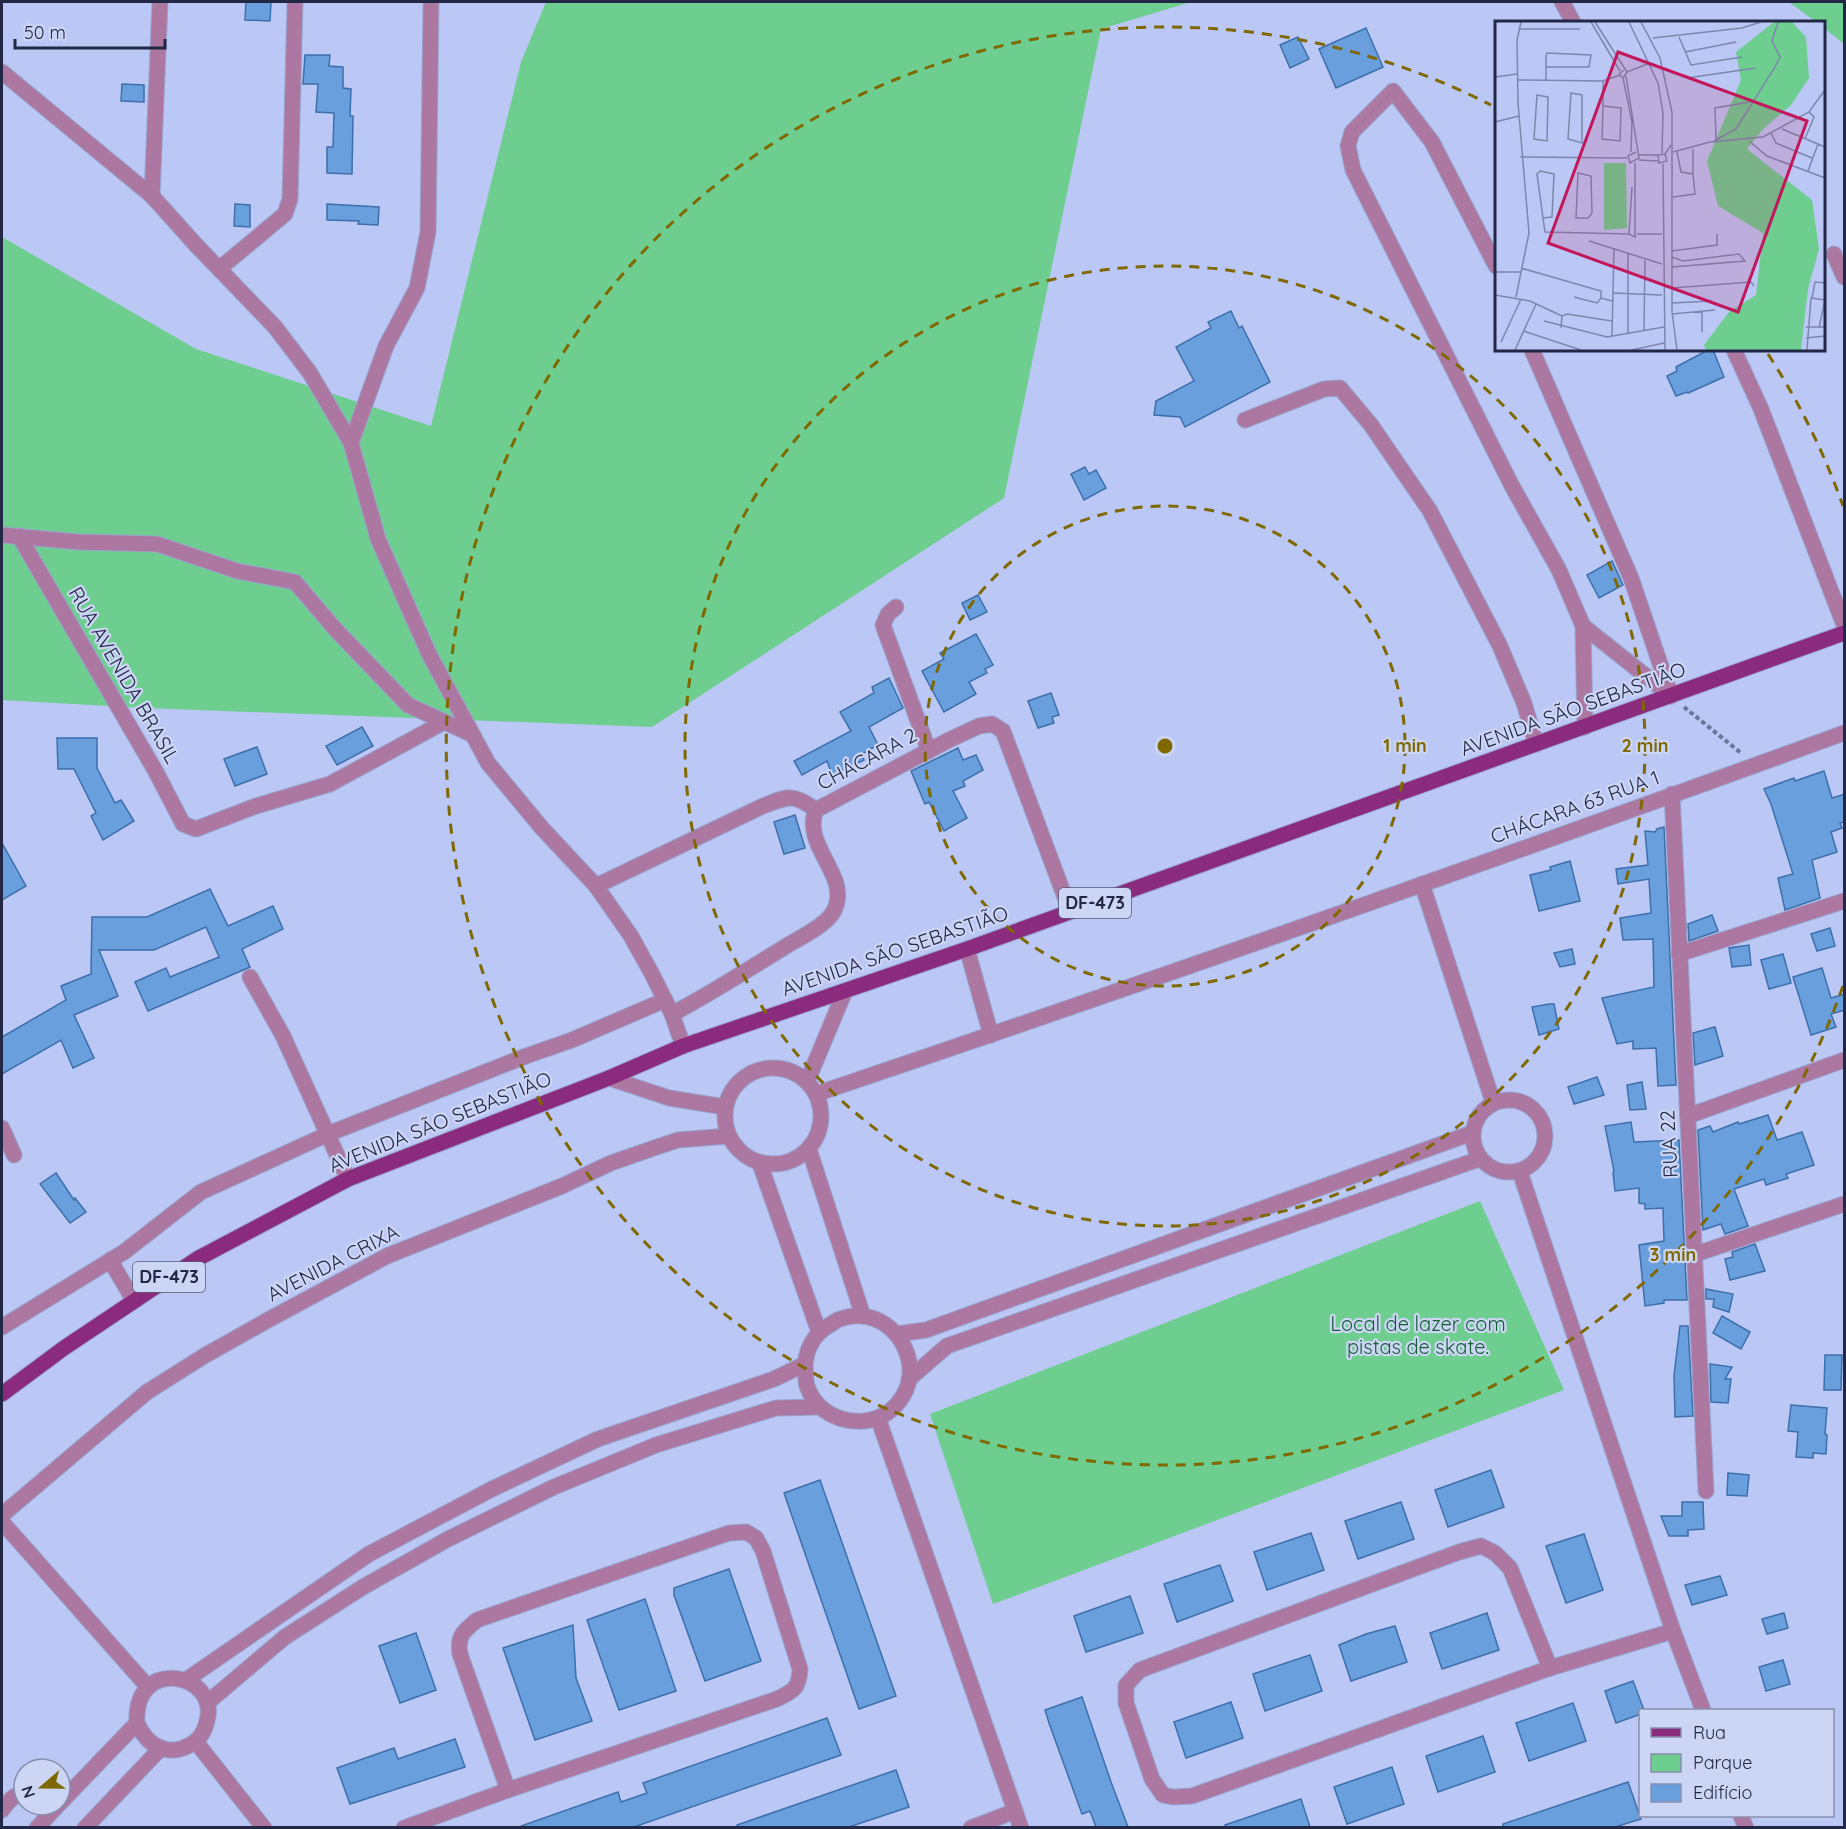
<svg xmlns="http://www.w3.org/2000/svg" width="1846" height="1829" font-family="Quicksand,sans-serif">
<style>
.green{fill:#6ece90}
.building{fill:#6a9fde;stroke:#3d6fab;stroke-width:1.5}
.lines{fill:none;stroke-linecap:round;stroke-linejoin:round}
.minor-casing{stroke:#99a4ce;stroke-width:17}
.major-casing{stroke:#99a4ce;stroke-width:17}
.path{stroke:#6c759b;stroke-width:4;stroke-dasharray:4.5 3;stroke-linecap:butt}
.minor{stroke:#ac78a1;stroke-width:15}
.major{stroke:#8b2b7e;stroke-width:15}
.ring{fill:none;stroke:#7f6800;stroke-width:3;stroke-dasharray:10 8}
.labels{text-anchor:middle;stroke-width:4.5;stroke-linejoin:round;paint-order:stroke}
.shield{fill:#ccd5f4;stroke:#545b7a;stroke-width:1.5}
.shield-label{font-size:18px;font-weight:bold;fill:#212745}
.street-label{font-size:20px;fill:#212745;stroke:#ccd5f4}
.park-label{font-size:20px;fill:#155d35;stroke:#ccd5f4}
.inset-road{fill:none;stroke:#7d87ae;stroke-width:1.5}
.view{fill:#c2185b;fill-opacity:0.15;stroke:#c2185b;stroke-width:3}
.inset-edge{fill:none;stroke:#212745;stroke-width:3}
.centre{fill:#7f6800;stroke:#ccd5f4;stroke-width:3}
.ring-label{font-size:18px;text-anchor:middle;font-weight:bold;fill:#7f6800;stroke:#ccd5f4;stroke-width:4.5;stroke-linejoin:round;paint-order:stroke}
</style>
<rect width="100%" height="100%" fill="#bbc7f4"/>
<!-- green -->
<g class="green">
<path d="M546 2H1191L1101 29 1004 498 652 727 144 708 2 700V237L196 349 431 426 521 62Z"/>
<path d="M1789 2H1844V44L1824 28V22H1816Z"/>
<path d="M1480 1201 1564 1390 993 1604 930 1414Z"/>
</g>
<!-- building -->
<g class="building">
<path d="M246 2H271L270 21 245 20Z"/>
<path d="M1366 28 1383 67 1336 88 1319 49Z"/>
<path d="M1298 37 1309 59 1290 68 1280 45Z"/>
<path d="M305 55H330L329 66 343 67V88L351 89 350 116H353L352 174 327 173V147H333L334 113 316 112 318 84H303Z"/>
<path d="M122 84 144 85V102L121 101Z"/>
<path d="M235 204 250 205V227L234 226Z"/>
<path d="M327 204 379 207 378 225 358 224 359 221 327 220Z"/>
<path d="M1231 311 1239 328 1242 326 1270 382 1185 427 1180 417 1154 415 1156 401 1194 381 1176 347 1211 328 1208 322Z"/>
<path d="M1708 350H1713L1724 377 1688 393 1687 392 1676 396 1667 376 1677 371 1676 367Z"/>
<path d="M1085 467 1089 474 1096 470 1106 488 1084 500 1071 474Z"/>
<path d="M1612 561 1623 585 1599 598 1587 575Z"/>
<path d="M978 595 987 612 970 620 962 603Z"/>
<path d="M976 634 993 665 985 669 987 673 969 682 976 694 944 712 922 671 944 659 940 653Z"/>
<path d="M889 678 903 708 869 727 878 745 862 754 864 760 832 775 827 761 802 775 794 761 851 731 840 712 874 693 872 687Z"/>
<path d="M1051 693 1059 715 1052 717 1054 723 1038 728 1028 701Z"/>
<path d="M362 727 373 746 337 765 326 746Z"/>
<path d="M57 738H97V768L115 803 121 800 134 821 103 840 91 816 96 813 74 769H58Z"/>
<path d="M257 747 267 774 235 786 224 759Z"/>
<path d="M958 748 963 760 976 755 983 770 963 781 965 786 953 791 967 818 944 831 929 802 925 804 911 771Z"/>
<path d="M1824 771 1832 798 1845 794V822L1840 823 1842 828 1831 832 1837 852 1812 860 1820 898 1785 910 1778 878 1793 874 1771 804 1764 789 1794 778 1795 781Z"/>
<path d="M795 815 805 848 784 854 774 822Z"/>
<path d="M1664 827 1676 1085 1658 1086 1656 1048 1633 1049V1041L1617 1044 1602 998 1654 987 1653 939 1623 940 1620 918 1651 913 1649 879 1618 884 1616 869 1648 865 1645 831 1655 832 1657 829Z"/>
<path d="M2 843 26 886 2 900Z"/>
<path d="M1570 861 1580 901 1539 911 1530 875 1551 870 1550 867Z"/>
<path d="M210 889 228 926 273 906 283 929 242 949 250 967 148 1011 135 982 166 968 170 977 219 957 206 927 154 950H99L118 996 74 1015 94 1058 73 1068 61 1040 2 1074V1037L66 1000 61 986 91 974 92 917H147Z"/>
<path d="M1712 915 1718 931 1689 941 1688 924Z"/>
<path d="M1830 928 1835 946 1817 951 1811 934Z"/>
<path d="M1749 945 1751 965 1732 967 1729 948Z"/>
<path d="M1572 949 1575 964 1560 967 1554 953Z"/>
<path d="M1783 954 1791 983 1769 989 1761 960Z"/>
<path d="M1822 968 1831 998 1845 994V1010L1831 1014 1836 1027 1811 1035 1793 977Z"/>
<path d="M1549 1004H1554L1559 1029 1539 1035 1532 1007Z"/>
<path d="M1715 1027 1723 1056 1695 1065 1693 1033Z"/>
<path d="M1597 1077 1604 1095 1574 1104 1568 1087Z"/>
<path d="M1642 1082 1646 1109 1630 1110 1627 1085Z"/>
<path d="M1768 1115 1777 1140 1802 1132 1814 1165 1786 1174 1788 1178 1766 1185 1764 1179 1734 1189 1748 1226 1725 1234 1721 1224 1703 1230 1698 1130 1710 1126 1713 1132 1738 1122 1739 1124Z"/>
<path d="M1631 1122 1634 1142 1679 1140 1687 1300H1664V1303L1645 1306 1639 1245 1664 1241 1663 1208 1645 1209V1204L1639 1203V1188L1615 1191 1613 1172 1614 1171 1605 1126Z"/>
<path d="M56 1173 74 1200 75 1198 86 1212 70 1223 40 1184Z"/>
<path d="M1755 1244 1765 1271 1730 1280 1725 1259 1733 1257 1732 1252Z"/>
<path d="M1706 1289 1733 1294 1729 1312 1713 1307 1714 1299H1706Z"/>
<path d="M1722 1316 1750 1332 1741 1349 1713 1333Z"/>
<path d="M1680 1326H1688L1693 1416 1675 1417 1674 1375Z"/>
<path d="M1825 1355H1842L1841 1390H1824Z"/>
<path d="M1710 1364 1732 1367 1725 1379H1731L1728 1403 1711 1402Z"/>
<path d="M1791 1405 1827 1408 1825 1434 1827 1435 1826 1454 1813 1453V1458L1796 1457 1798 1432 1788 1431Z"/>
<path d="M1491 1470 1504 1507 1448 1527 1435 1490Z"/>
<path d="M1728 1473 1749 1475 1747 1496 1727 1495Z"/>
<path d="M820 1480 896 1696 859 1709 784 1493Z"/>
<path d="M1401 1502 1414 1539 1358 1559 1345 1521Z"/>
<path d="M1682 1502H1703L1704 1529 1688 1530V1536H1669L1661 1516H1682Z"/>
<path d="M1311 1533 1324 1570 1267 1590 1254 1552Z"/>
<path d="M1584 1534 1603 1590 1566 1603 1546 1546Z"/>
<path d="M1220 1565 1233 1601 1177 1622 1164 1584Z"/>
<path d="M729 1569 761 1661 705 1681 674 1595V1588Z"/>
<path d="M1720 1576 1727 1595 1692 1605 1685 1585Z"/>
<path d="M1130 1596 1143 1633 1086 1652 1074 1616Z"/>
<path d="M645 1599 676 1691 619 1710 587 1620Z"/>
<path d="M1487 1613 1499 1650 1442 1669 1430 1633Z"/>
<path d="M1784 1613 1788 1628 1767 1634 1762 1619Z"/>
<path d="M573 1625 576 1678 592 1721 535 1740 503 1648Z"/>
<path d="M1395 1626 1407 1662 1351 1681 1339 1645 1366 1634Z"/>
<path d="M416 1633 436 1690 400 1703 379 1646Z"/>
<path d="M1310 1655 1322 1691 1265 1711 1253 1674Z"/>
<path d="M1783 1660 1790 1684 1766 1691 1759 1667Z"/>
<path d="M1633 1681 1644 1710H1641V1714L1616 1723 1605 1691Z"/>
<path d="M1082 1697 1111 1782 1128 1827H1096L1090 1811 1082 1814 1049 1723 1045 1710Z"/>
<path d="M1231 1702 1243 1738 1186 1758 1174 1722Z"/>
<path d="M1573 1703 1586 1741 1529 1761 1516 1723Z"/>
<path d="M827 1718 841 1755 634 1827H521V1826L618 1792 621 1802 647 1793 643 1783Z"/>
<path d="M1483 1736 1495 1772 1438 1792 1426 1756Z"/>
<path d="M455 1739 465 1767 350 1804 337 1768 394 1748 398 1759Z"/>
<path d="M1392 1767 1404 1804 1347 1824 1334 1787Z"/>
<path d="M896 1770 909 1807 849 1827H737V1825Z"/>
<path d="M1628 1782 1641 1819 1615 1827H1503V1824Z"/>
<path d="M1301 1799 1310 1827H1226L1225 1825Z"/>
</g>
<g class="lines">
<!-- minor casing -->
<g class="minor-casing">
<g id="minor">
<path d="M1562 2 1573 22"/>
<path d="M2 72 152 196 196 245 275 327 310 373 351 443 378 539 429 654 488 763 541 827 596 886 631 936 652 974 672 1014 683 1046"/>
<path d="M152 196 160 2"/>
<path d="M1834 254 1844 277"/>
<path d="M1496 266 1432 142 1393 91 1352 132 1348 146 1353 170 1512 486 1559 570 1583 626 1585 727"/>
<path d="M219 269 285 214 290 199 295 2"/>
<path d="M1532 350 1631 578 1671 696"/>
<path d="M1734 350 1761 409 1844 625"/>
<path d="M1245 420 1324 389 1340 388 1371 425 1430 511 1500 646 1524 703 1536 744"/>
<path d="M351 443 386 346 417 288 428 232 431 2"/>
<path d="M2 535 79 542 157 544 237 571 295 582 335 629 408 705 473 735"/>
<path d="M19 536 156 772 183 824 196 829 256 806 330 784 444 722"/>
<path d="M896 607 888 614 883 625 929 751"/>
<path d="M1583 626 1671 696"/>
<path d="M1672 794 1706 1491"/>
<path d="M1422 884 1493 1102"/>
<path d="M596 886 763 806C788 796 794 793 816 810"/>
<path d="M967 949 991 1035"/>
<path d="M1679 954 1844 901"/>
<path d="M250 977 283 1036 348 1179"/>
<path d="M672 1014C710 994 746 971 783 948 797 939 822 928 832 914 838 905 839 894 836 883 829 860 805 835 816 810L949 740 979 726 992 724 1003 731 1070 911"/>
<circle cx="773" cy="1116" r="48"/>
<path d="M609 1078 669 1098 725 1107"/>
<path d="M807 1082 845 991"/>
<path d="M816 1094C1160 978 1503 857 1844 733"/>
<circle cx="1509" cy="1136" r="36"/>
<path d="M1688 1116 1844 1060"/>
<path d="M2 1128 14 1155"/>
<path d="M809 1149 863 1316"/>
<path d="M760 1164 819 1332"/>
<path d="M1520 1172 1673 1631 1703 1710"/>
<path d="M1696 1254 1844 1204"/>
<path d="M110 1260 134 1301"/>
<path d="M2 1327 124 1252 201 1192 328 1134 526 1056 572 1040 665 1000"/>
<path d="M897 1334 926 1330 1472 1133"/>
<path d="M909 1379 947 1346 1479 1159"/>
<path d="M878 1418 1021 1828"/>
<path d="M2 1515 147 1392 204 1356 268 1320 387 1256 562 1186 611 1163 654 1148 678 1140 728 1136"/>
<path d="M2 1522 148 1687"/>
<path d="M746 1532 756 1538 763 1551 800 1669C799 1688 794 1691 777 1699L508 1790 460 1654C457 1635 464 1631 477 1620L729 1533Z"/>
<path d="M1481 1546 1495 1553 1510 1568 1550 1668 1192 1796 1173 1797 1163 1795 1152 1779 1126 1703V1685L1140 1670 1459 1552Z"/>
<path d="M1550 1668 1673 1631"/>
<path d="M186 1680 369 1554 492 1489 598 1439 774 1379 805 1364C806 1358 807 1351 810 1346 814 1337 820 1331 828 1326 832 1324 836 1320 840 1319 878 1306 911 1337 910 1374 909 1389 900 1404 887 1413 860 1431 818 1419 807 1386 805 1380 806 1371 805 1364"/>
<path d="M207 1703 285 1637 363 1587 448 1539 554 1487 656 1445 776 1408 820 1407"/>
<path d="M196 1742 264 1828"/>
<path d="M60 1803 137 1723C133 1655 220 1673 207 1721 205 1730 201 1738 193 1743 169 1759 147 1746 137 1723"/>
<path d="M2 1810C7 1803 14 1793 24 1794"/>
<path d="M1741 1816 1746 1828"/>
<path d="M37 1828 58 1805"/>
<path d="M85 1828 161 1748"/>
<path d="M404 1828 508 1790"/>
<path d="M971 1828 1015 1811"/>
</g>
</g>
<!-- major casing -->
<g class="major-casing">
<path id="major" d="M2 1394 64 1348 197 1259 348 1179 609 1078 683 1046 967 949 1844 633"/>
</g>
<!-- path -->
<path class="path" d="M1684 707 1741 753"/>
<!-- minor -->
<use href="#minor" class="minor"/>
<!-- major -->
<use href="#major" class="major"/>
</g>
<!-- distance rings -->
<g class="ring">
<circle cx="1165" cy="746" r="240"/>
<circle cx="1165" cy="746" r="480"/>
<path d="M1843 986A719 719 0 1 1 1491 105M1768 354A719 719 0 0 1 1843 506"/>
</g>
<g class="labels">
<!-- shield labels -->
<g class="shield">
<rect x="1059" y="888" width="72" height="30" rx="4.5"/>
<rect x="133" y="1262" width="72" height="30" rx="4.5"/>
</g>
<g class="shield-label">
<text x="1095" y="909">DF-473</text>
<text x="169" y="1283">DF-473</text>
</g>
<!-- street labels -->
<g class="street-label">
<text transform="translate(124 675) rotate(60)" y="7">RUA AVENIDA BRASIL</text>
<text transform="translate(1573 709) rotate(-20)" y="7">AVENIDA SÃO SEBASTIÃO</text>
<text transform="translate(867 759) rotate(-28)" y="7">CHÁCARA 2</text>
<text transform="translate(1575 807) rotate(-20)" y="7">CHÁCARA 63 RUA 1</text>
<text transform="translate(895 951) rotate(-19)" y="7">AVENIDA SÃO SEBASTIÃO</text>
<text transform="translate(440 1122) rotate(-22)" y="7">AVENIDA SÃO SEBASTIÃO</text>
<text transform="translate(1669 1144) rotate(-93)" y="7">RUA 22</text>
<text transform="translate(333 1263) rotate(-27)" y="7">AVENIDA CRIXA</text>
</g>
<!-- park labels -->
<g class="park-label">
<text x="1418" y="1331">Local de lazer com<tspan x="1418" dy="23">pistas de skate.</tspan></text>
</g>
</g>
<!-- overview -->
<g transform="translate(1495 21)">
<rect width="330" height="330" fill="#bbc7f4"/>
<path d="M279 1H297L311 16 314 57 296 84 269 107 252 128 317 179 324 228 313 268 306 329H211L209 324 234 291 261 274 268 212 223 185 212 140 246 59 241 31ZM109 142H131L132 207 109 209Z" fill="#6ece90"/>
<path class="inset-road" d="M96 1 125 50M100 1 132 51 128 57 124 53 129 49M134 1 163 62 168 92 167 132M146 1 165 37 177 91V291L182 329M24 8H85M184 16 196 44 247 36M158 17 247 7 266 1M190 31 241 21M132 51 155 42M131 55 144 137 135 142 133 135 141 131M0 56 22 53M128 57 137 101 136 131M192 57 261 47M22 59 108 60 125 54M51 59V35L52 32 96 34 94 46H51M108 60V85M76 72 87 74V122L73 118ZM42 74 53 76 52 120 39 118ZM108 85 126 87 125 120 107 118ZM0 101 24 95M287 108 330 126M276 112 281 122 317 137M221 118 220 87 255 81M310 118 319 96 314 91M219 120 241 108 280 46 285 36 277 20 283 1M254 120 272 135 330 157M178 131 215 121 268 116 314 91 330 69M170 133 172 140 164 142 163 134 170 133 176 124M144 134H163M25 136 132 137M144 139 163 140M168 143 170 329M45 150 59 153 57 196 48 197 42 153ZM313 150 323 123M83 152 96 155 97 192 93 197H81ZM198 153V128M178 176 200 173 198 153 186 151 182 131M48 197 50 211 134 213 140 216V142M134 213 137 166M142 213H167M94 220 167 243M177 230 222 224V213M133 232V313M177 246 250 240 244 233 188 240 177 236M26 247 106 270V277M0 251H26M177 267 256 261 259 265M118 272 167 274M0 274 35 280 67 295M21 276 34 212 23 82 22 19 26 1M79 276 102 282 106 277 117 280M317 277 320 261 330 262M177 282 217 280M177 293 220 289M49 300 112 316 169 306M311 306H330M66 307 67 295 72 293 117 300M28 310 86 329M149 310 150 237M207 311V290M117 315 119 228M311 317 330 315M6 321 26 278M20 329 41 283M137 329 169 322M312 329 316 277 330 279 324 307"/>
<path class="view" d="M123 31 312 100 243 291 53 222Z"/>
<rect width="330" height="330" class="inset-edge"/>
</g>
<circle cx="1165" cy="746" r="9" class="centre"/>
<g class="ring-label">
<text x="1405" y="752">1 min</text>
<text x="1645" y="752">2 min</text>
<text x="1673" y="1261">3 min</text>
</g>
<!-- border -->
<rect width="1846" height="1829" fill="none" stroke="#212745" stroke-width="6"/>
<!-- legend -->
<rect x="1639" y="1709" width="195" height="108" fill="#ccd5f4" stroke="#888fae" stroke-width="1.5"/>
<rect x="1651" y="1728" width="30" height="9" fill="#8b2b7e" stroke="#888fae" stroke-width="1.5"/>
<text x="1693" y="1739" font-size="18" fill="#212745">Rua</text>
<rect x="1651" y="1754" width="30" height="18" fill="#6ece90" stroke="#888fae" stroke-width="1.5"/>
<text x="1693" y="1769" font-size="18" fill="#212745">Parque</text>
<rect x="1651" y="1784" width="30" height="18" fill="#6a9fde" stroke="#888fae" stroke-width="1.5"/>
<text x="1693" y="1799" font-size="18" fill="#212745">Edifício</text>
<!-- north arrow -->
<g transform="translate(42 1787) rotate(250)"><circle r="28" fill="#ccd5f4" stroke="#888fae" stroke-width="1.5"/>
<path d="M0-4.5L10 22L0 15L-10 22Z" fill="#7f6800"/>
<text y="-9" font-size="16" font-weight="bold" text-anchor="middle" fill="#212745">N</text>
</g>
<!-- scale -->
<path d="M15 39v9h150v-9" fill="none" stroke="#212745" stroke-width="3"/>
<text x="24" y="39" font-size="18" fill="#212745" stroke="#ccd5f4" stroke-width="4.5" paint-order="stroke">50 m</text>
</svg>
